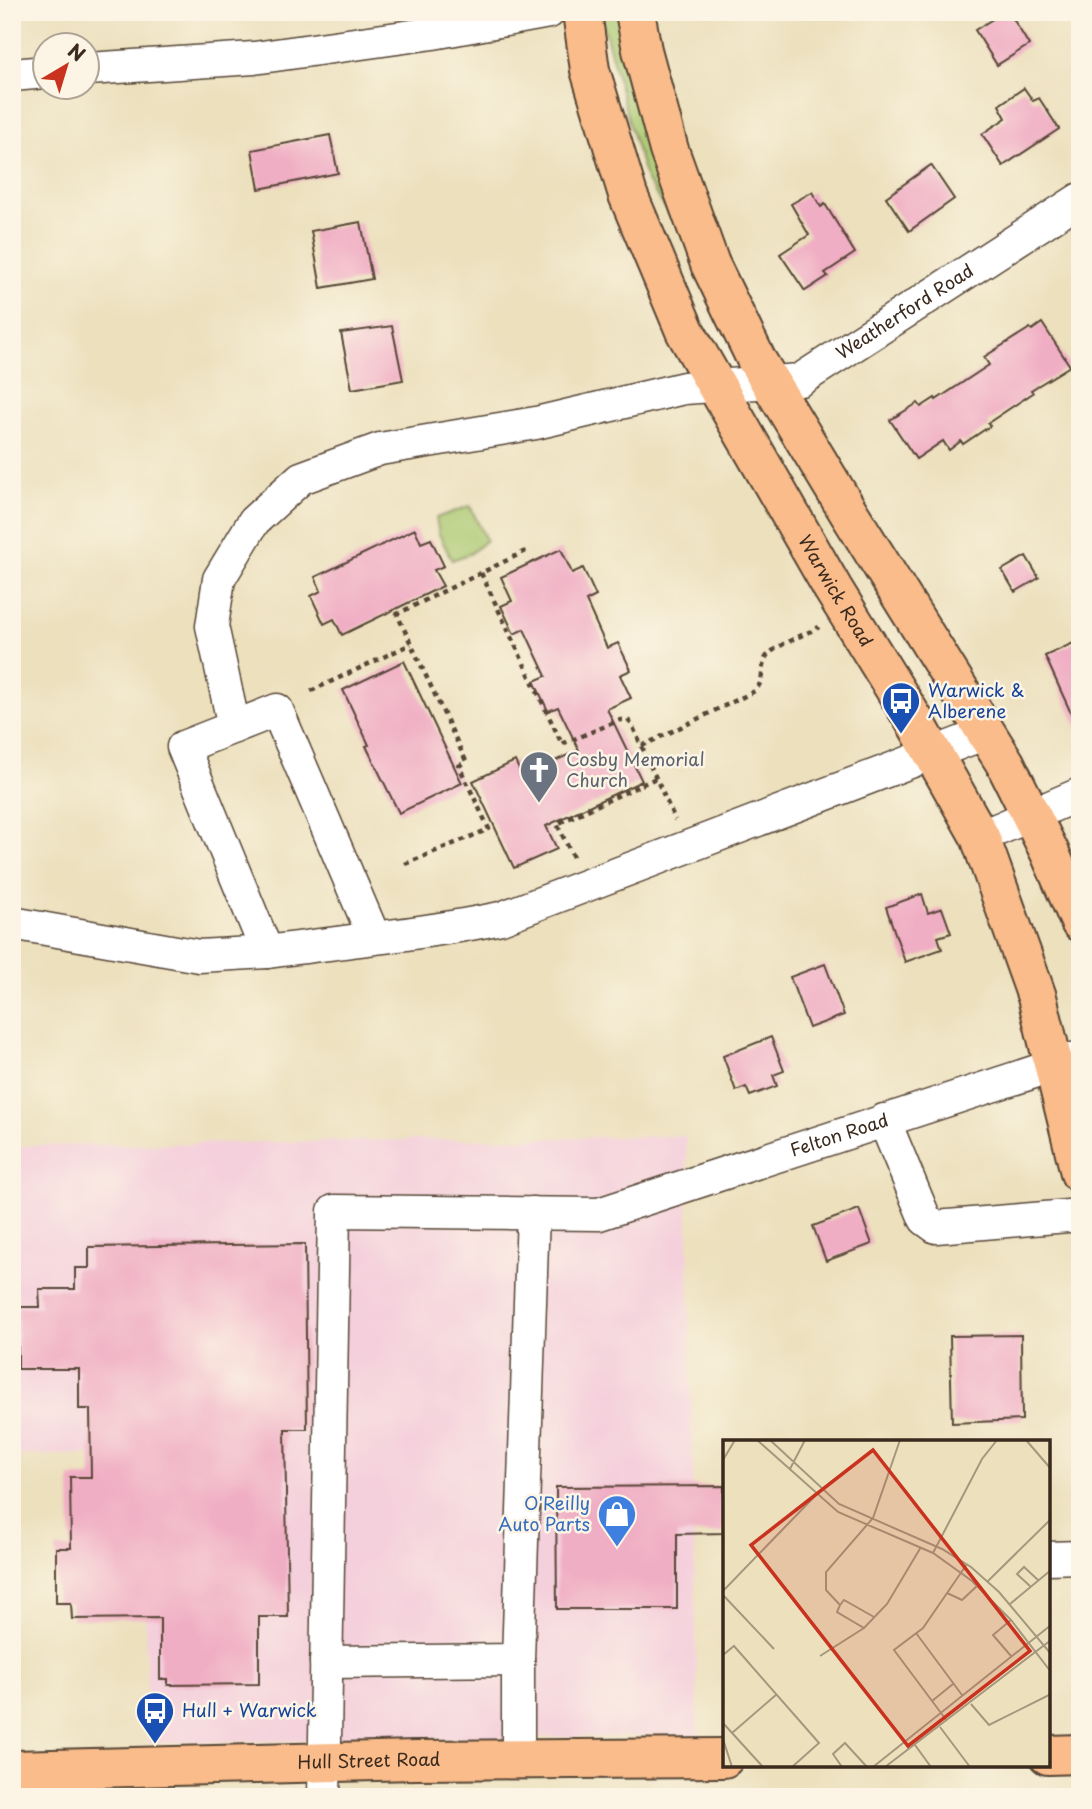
<svg xmlns="http://www.w3.org/2000/svg" width="1092" height="1809" font-family="'Playpen Sans',sans-serif">
<style>
.built{fill:#f4cfdc}
.green{fill:#aac86f;stroke:#727946;stroke-width:2}
.building{fill:#f0aec4}
.lines{fill:none;stroke-linecap:round;stroke-linejoin:round}
.minor-casing{stroke:#564536;stroke-width:35}
.major-casing{stroke:#564536;stroke-width:42}
.path{stroke:#564536;stroke-width:4.5;stroke-dasharray:5 5;stroke-linecap:butt}
.minor{stroke:#fff;stroke-width:32}
.major{stroke:#f9bc8a;stroke-width:38}
.labels{text-anchor:middle;stroke-width:5;stroke-linejoin:round;paint-order:stroke}
.street-label{font-size:18px;fill:#3b2a1e;stroke:#fcf5e5}
.transit-label{font-size:18px;fill:#164399;stroke:#fcf5e5;text-anchor:start}
.worship-label{font-size:18px;fill:#5b616d;stroke:#fcf5e5;text-anchor:start}
.shop-label{font-size:18px;fill:#366cbe;stroke:#fcf5e5;text-anchor:end}
.inset-road{fill:none;stroke:#a5977d;stroke-width:2}
.view{fill:#c8321e;fill-opacity:0.15;stroke:#c8321e;stroke-width:3.5}
.inset-edge{fill:none;stroke:#3b2a1e;stroke-width:3.5}
</style>
<rect width="100%" height="100%" fill="#fcf5e5"/>
<filter id="ink" filterUnits="userSpaceOnUse"><feTurbulence type="fractalNoise" baseFrequency=".0143" numOctaves="2"/><feDisplacementMap in="SourceGraphic" scale="14" xChannelSelector="R" yChannelSelector="G"/><feConvolveMatrix kernelMatrix="1 2 1 2 8 2 1 2 1" color-interpolation-filters="sRGB"/></filter>
<filter id="wash" filterUnits="userSpaceOnUse"><feTurbulence type="fractalNoise" baseFrequency=".00686" numOctaves="4" result="noise"/><feDisplacementMap in="SourceGraphic" scale="28" xChannelSelector="R" yChannelSelector="G"/><feGaussianBlur stdDeviation="1.57" result="paint"/><feColorMatrix in="noise" values="0 0 0 0 0 0 0 0 0 0 0 0 0 0 0 0 0 1.4 0 .05"/><feComposite in="paint" operator="in"/></filter>
<g filter="url(#wash)">
<rect width="100%" height="100%" fill="#ece0bd"/>
<!-- built -->
<path class="built" d="M686 1136 698 1735 148 1743 142 1454 12 1455V1146Z"/>
<!-- green -->
<g class="green">
<path d="M600 12H620L675 213 673 219 647 181 631 130Z"/>
<path d="M470 506 486 540 471 553 452 560 439 534 436 518Z"/>
</g>
<g id="blocks">
<!-- building -->
<g class="building">
<path d="M1004 12H1009L1029 45 997 65 975 30Z"/>
<path d="M1024 88 1033 101 1039 98 1059 129 1003 166 982 134 1006 118 999 105Z"/>
<path d="M330 135 338 173 259 189 252 150Z"/>
<path d="M931 165 954 199 909 231 886 197Z"/>
<path d="M812 192 821 207 825 204 855 253 825 273 828 276 805 291 780 254 809 235 791 204Z"/>
<path d="M361 222 372 279 321 288 311 231Z"/>
<path d="M1042 323 1070 366 1031 390 1033 393 988 423 990 426 963 444 961 441 949 450 943 441 916 459 890 420 918 403 921 407 935 398 936 400 989 365 984 357 1030 328 1032 330Z"/>
<path d="M392 326 403 380 352 389 341 333Z"/>
<path d="M415 529 421 543 431 539 444 566 434 570 443 586 342 635 334 619 324 624 311 596 321 591 315 577Z"/>
<path d="M561 549 572 573 583 568 596 596 586 601 607 648 618 643 631 670 620 675 631 698 607 709 642 781 546 826 557 849 514 868 473 781 515 761 522 776 579 750 558 707 548 711 534 681 546 676 524 629 514 634 501 606 512 601 501 577Z"/>
<path d="M1026 556 1039 578 1015 592 1002 570Z"/>
<path d="M1080 640V733L1045 656Z"/>
<path d="M404 661 462 783 399 813 366 746 369 745 343 690Z"/>
<path d="M922 894 928 913 942 908 951 933 938 937 942 949 905 962 886 907Z"/>
<path d="M825 964 844 1015 809 1028 790 977Z"/>
<path d="M771 1037 784 1071 773 1075 777 1086 750 1096 746 1087 736 1091 723 1056Z"/>
<path d="M859 1209 872 1244 826 1261 813 1226Z"/>
<path d="M305 1244 307 1429H285L288 1617H259V1684L168 1685V1679H160V1618L72 1619 71 1603H56V1548H71L70 1477H91L90 1409H79V1369H18V1307H40L39 1289H75V1268H89V1247Z"/>
<path d="M1021 1335 1022 1420 952 1423 950 1336Z"/>
<path d="M724 1486V1533L677 1534V1609H557L556 1487Z"/>
</g>
</g>
</g>
<g filter="url(#ink)">
<use href="#blocks" fill-opacity="0" stroke="#564536" stroke-width="2"/>
<g class="lines">
<!-- minor casing -->
<g class="minor-casing">
<g id="minor">
<path d="M88 69 254 58 433 33 549 12"/>
<path d="M12 75 46 72"/>
<path d="M234 727 277 710 374 937"/>
<path id="s1" d="M986 733 501 918C424 934 345 941 267 952L183 747 234 727 212 626 219 579 254 521 301 478 380 449 536 423 684 388 800 380 1080 199"/>
<path d="M980 837 1080 794"/>
<path d="M12 923 199 956 267 952"/>
<path d="M884 1120 925 1219 936 1227 1080 1215"/>
<path d="M1048 1558 1080 1557"/>
<path d="M326 1662 518 1660"/>
<path d="M518 1759V1660L533 1213"/>
<path d="M15 1797V1770"/>
<path id="s2" d="M324 1797 334 1211 599 1214 1080 1057"/>
</g>
</g>
<!-- major casing -->
<g class="major-casing">
<g id="major">
<path id="s3" d="M582 12 590 70 628 195 685 331 833 589 917 725 980 837 1037 997 1080 1173"/>
<path d="M635 12 642 50 669 150 710 264 756 359 849 513 1005 763 1049 851 1080 922"/>
<path d="M1048 1755 1080 1754"/>
<path id="s4" d="M12 1770 416 1760 724 1758"/>
</g>
</g>
<!-- path -->
<g class="path">
<path d="M481 573 562 744 620 720H628L632 725 675 820"/>
<path d="M311 691 411 644"/>
<path d="M642 746 755 691C765 680 760 671 765 659 770 647 807 634 819 627"/>
<path d="M573 857 557 824 656 778"/>
<path d="M405 864 489 829 459 766 466 761 397 614 528 550"/>
</g>
<!-- minor -->
<use href="#minor" class="minor"/>
<!-- major -->
<use href="#major" class="major"/>
</g>
</g>
<!-- icons -->
<defs>
<g id="bus-pin" transform="scale(2.0125)"><path d="M0 17L-7.5 6A9.5 9.5 0 1 1 7.5 6Z" fill="#1a4fb4" stroke="#fcf5e5"/><path d="M-5-6H5V4H4V6H2V4H-2V6H-4V4H-5ZM-3.5-4V0h7V-4ZM-3.5 1.2v1.5H-2V1.2ZM2 1.2v1.5H3.5V1.2Z" fill="#fff"/></g>
<g id="church-pin" transform="scale(2.0125)"><path d="M0 17L-7.5 6A9.5 9.5 0 1 1 7.5 6Z" fill="#6b7280" stroke="#fcf5e5"/><path d="M-1.2-6h2.4v3.5h3.3v2.4h-3.3V6h-2.4V-.1h-3.3v-2.4h3.3Z" fill="#fff"/></g>
<g id="shop-pin" transform="scale(2.0125)"><path d="M0 17L-7.5 6A9.5 9.5 0 1 1 7.5 6Z" fill="#3f7fe0" stroke="#fcf5e5"/><path d="M-5-2.5h2.3a2.7 3.5 0 0 1 5.4 0H5L5.5 6h-11ZM-1.5-2.5h3a1.5 2.3 0 0 0-3 0Z" fill="#fff"/></g>
</defs>
<g fill-rule="evenodd">
<use href="#bus-pin" x="901" y="701"/>
<use href="#church-pin" x="539" y="770"/>
<use href="#shop-pin" x="617" y="1514"/>
<use href="#bus-pin" x="155" y="1711"/>
</g>
<g class="labels">
<!-- street labels -->
<g class="street-label">
<text dy="6" stroke="none"><textPath href="#s1" startOffset="1950">Weatherford Road</textPath></text>
<text dy="6" stroke="none"><textPath href="#s3" startOffset="637">Warwick Road</textPath></text>
<text dy="6" stroke="none"><textPath href="#s2" startOffset="1104">Felton Road</textPath></text>
<text dy="6" stroke="none"><textPath href="#s4" startOffset="357">Hull Street Road</textPath></text>
</g>
<!-- transit labels -->
<g class="transit-label">
<text x="928" y="697">Warwick &amp;<tspan x="928" dy="21">Alberene</tspan></text>
<text x="182" y="1717">Hull + Warwick</text>
</g>
<!-- worship labels -->
<g class="worship-label">
<text x="566" y="766">Cosby Memorial<tspan x="566" dy="21">Church</tspan></text>
</g>
<!-- shop labels -->
<g class="shop-label">
<text x="590" y="1510">O'Reilly<tspan x="590" dy="21">Auto Parts</tspan></text>
</g>
</g>
<!-- overview -->
<g transform="translate(723 1440)">
<rect width="327" height="327" fill="#ece0bd"/>
<path class="inset-road" d="M34 0 115 72 210 113 249 141 288 180 328 232M47 0 116 64 219 109 248 127 276 152 328 214M177 0 150 78 103 132V150L117 165 114 172 141 188 164 164 198 107M303 0 328 29M0 20 12 0M67 29 82 0M210 113 259 19 274 0M265 141 328 79M308 147 294 134 301 127 315 140M0 151 93 55M224 153 239 160 254 146M0 155 51 209M287 164 328 130M117 165 121 160 151 177M193 193 239 255M0 215 11 206 96 303 69 327M97 216 141 188M288 216 270 195 288 180M209 261 230 244M248 264 266 285 328 254M224 281 171 210 200 188 244 124M0 283 40 327M217 287 247 327M9 293 54 254M0 299 9 327M192 305 208 327M119 327 110 314 122 303 144 327M150 327 328 185M162 327 328 200"/>
<path class="view" d="M150 10 307 211 185 306 28 105Z"/>
<rect width="327" height="327" class="inset-edge"/>
</g>
<!-- margin -->
<rect width="1092" height="1809" fill="none" stroke="#fcf5e5" stroke-width="42"/>
<!-- north arrow -->
<g transform="translate(66 66) rotate(38)"><circle r="33" fill="#fcf5e5" stroke="#afa495" stroke-width="2"/>
<path d="M0-5L12 26L0 18L-12 26Z" fill="#c8321e"/>
<text y="-10" font-size="19" font-weight="bold" text-anchor="middle" fill="#3b2a1e">N</text>
</g>
</svg>
